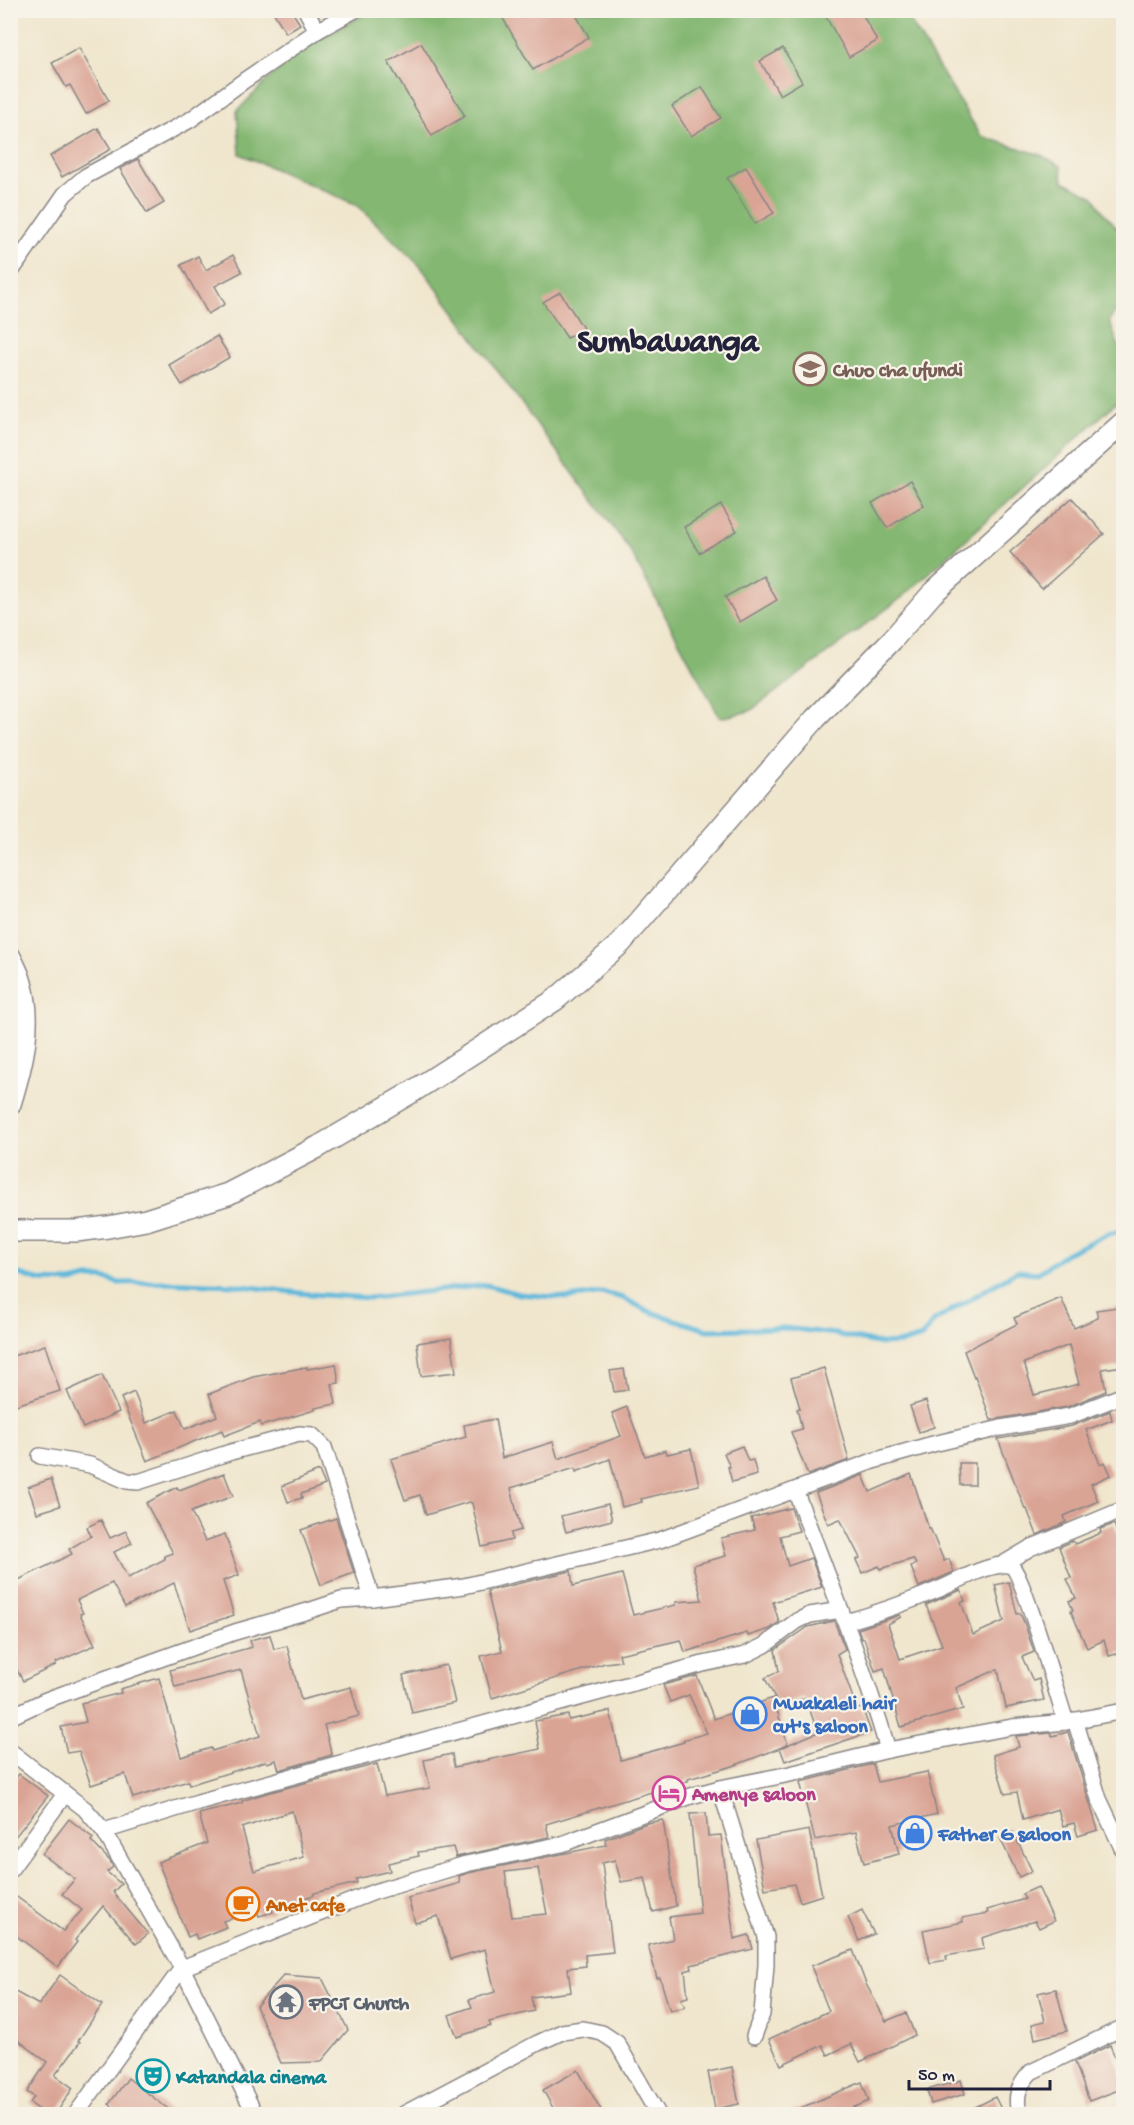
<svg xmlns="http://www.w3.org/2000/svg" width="1134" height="2125" font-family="'Gochi Hand',sans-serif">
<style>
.forest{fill:#84b772;stroke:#536c56;stroke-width:1.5}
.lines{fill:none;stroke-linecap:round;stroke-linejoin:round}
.stream{stroke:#5db8db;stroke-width:5}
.building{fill:#daa495;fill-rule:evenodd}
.street-casing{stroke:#898484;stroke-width:18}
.secondary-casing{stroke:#898484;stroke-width:24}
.street{stroke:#fff;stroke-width:15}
.secondary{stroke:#fff;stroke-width:21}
.labels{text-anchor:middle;stroke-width:4.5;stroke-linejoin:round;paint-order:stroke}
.education-label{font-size:20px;font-weight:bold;fill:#785e54;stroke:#f7f3e8;text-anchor:start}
.shop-label{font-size:20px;font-weight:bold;fill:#366cbe;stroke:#f7f3e8;text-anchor:start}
.hotel-label{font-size:20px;font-weight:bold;fill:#b23c85;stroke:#f7f3e8;text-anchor:start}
.food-label{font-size:20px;font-weight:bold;fill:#c56008;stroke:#f7f3e8;text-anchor:start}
.worship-label{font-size:20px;font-weight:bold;fill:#5b616d;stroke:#f7f3e8;text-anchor:start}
.culture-label{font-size:20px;font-weight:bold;fill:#0d838f;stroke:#f7f3e8;text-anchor:start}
.town-label{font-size:32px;font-weight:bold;fill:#22223b;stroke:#f7f3e8}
</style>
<rect width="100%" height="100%" fill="#f7f3e8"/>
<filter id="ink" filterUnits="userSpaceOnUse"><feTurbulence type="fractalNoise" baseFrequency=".0167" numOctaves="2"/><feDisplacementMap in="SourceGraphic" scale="12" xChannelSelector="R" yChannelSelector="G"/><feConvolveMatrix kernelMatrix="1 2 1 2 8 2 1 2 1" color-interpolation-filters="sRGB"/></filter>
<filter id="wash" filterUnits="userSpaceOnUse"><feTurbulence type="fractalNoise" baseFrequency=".008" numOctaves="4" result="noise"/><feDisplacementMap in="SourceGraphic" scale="24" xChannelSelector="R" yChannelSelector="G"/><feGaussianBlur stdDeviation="1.35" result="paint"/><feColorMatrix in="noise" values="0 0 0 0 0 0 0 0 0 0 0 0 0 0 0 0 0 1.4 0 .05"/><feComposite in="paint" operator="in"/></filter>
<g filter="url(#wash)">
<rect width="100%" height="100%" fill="#f0e6cd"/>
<!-- forest -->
<path class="forest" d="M371 11H904L981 136 1041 155 1061 166 1063 181 1094 197 1104 213 1121 232 1124 240 1123 300 1109 321 1123 357V380L1119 400 904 596 750 711 720 718 629 549 421 267 357 205 240 154 237 111 287 60 324 36Z"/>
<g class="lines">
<!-- stream -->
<path class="stream" d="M10 1271 41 1281 71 1282 88 1278H103L119 1283 162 1282 234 1285 309 1294 370 1298 487 1285 519 1294 567 1298 604 1293 623 1298 650 1312 707 1330 786 1328 835 1334 881 1344 902 1343 922 1337 934 1321 1017 1271 1038 1273 1065 1254 1105 1235 1124 1230"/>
</g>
<g id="blocks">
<!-- building -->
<g class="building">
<path d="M272 10H291L300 24 286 33Z"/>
<path d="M498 10H573L589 37 533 70Z"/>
<path d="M822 10H860L877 41 849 57Z"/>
<path d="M421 43 465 116 432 136 388 62Z"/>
<path d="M79 48 109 101 86 114 70 85 66 87 52 63Z"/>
<path d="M783 48 802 82 780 95 760 61Z"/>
<path d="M702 87 721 118 691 136 672 106Z"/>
<path d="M98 128 111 149 62 177 50 156Z"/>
<path d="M138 159 164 203 147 213 120 169Z"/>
<path d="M746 167 774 213 755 224 727 178Z"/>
<path d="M233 255 242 272 215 286 225 304 208 314 181 265 198 256 206 270Z"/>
<path d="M560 292 583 328 567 338 543 302Z"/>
<path d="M217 336 230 357 182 385 169 365Z"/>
<path d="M910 481 924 505 887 528 872 503Z"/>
<path d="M1072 498 1104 534 1042 589 1010 552Z"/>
<path d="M721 505 737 531 699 553 684 527Z"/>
<path d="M763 576 777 600 740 622 725 597Z"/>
<path d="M1061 1298 1074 1328 1098 1318 1096 1310 1124 1306V1366L1102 1369 1106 1391 1067 1407 991 1420 975 1376 974 1377 964 1351 1017 1324 1014 1318ZM1069 1345 1079 1384 1034 1395 1024 1363Z"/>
<path d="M451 1338 456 1372 421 1376 417 1343Z"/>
<path d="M45 1345 60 1391 10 1407V1357Z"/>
<path d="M336 1364 339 1383 332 1384 336 1404 315 1408V1410L261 1426 260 1422 224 1436 222 1430 147 1461 121 1398 134 1392 146 1423 177 1410 185 1429 217 1416 209 1394 253 1377 307 1367V1369Z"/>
<path d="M824 1368 849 1460 808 1475 791 1432 802 1429 797 1409 800 1408 791 1378Z"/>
<path d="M624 1369 628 1390 614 1392 610 1371Z"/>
<path d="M102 1375 119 1412 83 1428 67 1391Z"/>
<path d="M926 1401 934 1427 919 1432 910 1406Z"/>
<path d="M627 1407 645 1456 666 1450 667 1454 691 1449 699 1485 641 1499 642 1502 622 1507 610 1459 576 1472 575 1468 511 1488 521 1530 511 1533 512 1540 482 1547 472 1503 469 1502 426 1515 420 1495 405 1500 391 1459 466 1437 464 1425 495 1419 502 1458 553 1442 558 1459 621 1436 612 1413Z"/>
<path d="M1110 1411 1112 1420 1086 1430 1100 1464 1105 1462 1111 1475 1091 1484 1098 1501 1064 1516 1066 1522 1037 1535 1027 1509H1025L998 1439 1072 1426Z"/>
<path d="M742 1446 748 1461 753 1460 757 1475 732 1482 728 1467H730L724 1453Z"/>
<path d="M959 1463H975V1485H960Z"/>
<path d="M319 1471 325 1485 301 1494 302 1498 288 1502 282 1486Z"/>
<path d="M224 1473 233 1496 191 1512 205 1541 225 1534 239 1575 223 1581 234 1615 190 1630 174 1583 125 1607 112 1583 77 1600 83 1613 80 1614 95 1645 55 1663 56 1665 23 1681 10 1657V1584L72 1554 69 1549 91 1536 87 1527 101 1520 110 1538 126 1531 132 1543 114 1552 128 1578 165 1559 164 1556 173 1553 146 1503 177 1487 179 1490Z"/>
<path d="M911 1474 929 1529 930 1528 944 1561 949 1559 954 1572 919 1587 911 1567 916 1564 913 1559 880 1569 879 1566 862 1573 856 1560 860 1558 840 1519 828 1524 816 1493 863 1475 870 1492Z"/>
<path d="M51 1479 60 1506 37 1513 28 1487Z"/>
<path d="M608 1504 612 1520 566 1532 561 1516Z"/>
<path d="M791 1508 799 1531 780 1536 788 1566 811 1558 822 1587 773 1602 779 1622 770 1629 748 1636 747 1633 685 1652 681 1640 619 1654 621 1661 605 1663 492 1698 481 1656 502 1651 487 1591 571 1571 573 1586 622 1574 633 1615 676 1605V1602L702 1600 693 1565 726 1556 721 1538 755 1530 751 1518Z"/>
<path d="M336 1518 354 1573 321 1585 301 1530Z"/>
<path d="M1114 1524 1124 1550V1572L1118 1574 1124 1587V1652L1109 1656 1104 1640 1087 1648 1071 1611 1073 1610 1069 1601 1076 1598 1067 1579 1071 1578 1059 1547 1073 1541 1075 1544 1101 1533 1100 1529Z"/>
<path d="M1009 1582 1017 1614 1020 1613 1024 1622 1034 1652 1022 1657 1033 1681 1039 1679 1044 1700 1006 1708 998 1669 956 1688 963 1709 901 1727 884 1668 875 1671 864 1638 862 1639 858 1629 900 1615 901 1617 888 1624 900 1659 942 1645 926 1605 961 1590 965 1601 961 1602 973 1635 1004 1621 995 1585Z"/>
<path d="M834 1621 845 1649 837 1654 857 1709 862 1708 871 1732 785 1761 780 1748 818 1732 805 1698 779 1706 765 1678 779 1671 775 1650 808 1627Z"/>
<path d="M270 1635 274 1649 287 1646 301 1700 351 1687 359 1716 324 1725 332 1755 279 1770 276 1760 267 1763 266 1761 189 1785 188 1781 133 1798 125 1774 91 1785 79 1751 67 1753 61 1727 86 1722 81 1703 121 1693 120 1689 159 1678 181 1757 211 1748 212 1751 260 1736 241 1670 175 1687 170 1670 252 1647 250 1640Z"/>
<path d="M446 1665 455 1703 412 1713 403 1675Z"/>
<path d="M697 1676 714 1719 773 1698 788 1745 733 1766 688 1779V1781L546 1824 549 1837 456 1857 453 1847 418 1852 419 1856 388 1863 390 1871 356 1879 357 1883 314 1893V1895L272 1909 273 1912 259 1916 257 1911 223 1921 226 1927 197 1939 195 1934 188 1937 158 1862 207 1843 199 1814 242 1803V1801L263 1794 377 1764 385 1796 430 1788 424 1760 452 1754 454 1767 540 1749 535 1721 568 1715 569 1720 610 1711 621 1760 684 1742 683 1740 707 1733 689 1695 670 1702 663 1685ZM292 1811 304 1857 254 1871 242 1828Z"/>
<path d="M1068 1732 1098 1830 1078 1836 1074 1823 1063 1826 1058 1809 1023 1820 1017 1792 1005 1794 993 1755 1019 1747 1016 1736 1051 1733 1052 1736Z"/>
<path d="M873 1764 878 1782 927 1772 937 1814 892 1825 899 1854 864 1863 856 1832 815 1840 800 1782Z"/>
<path d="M19 1774 48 1796 10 1843V1784Z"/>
<path d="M706 1813 708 1836 721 1835 734 1939 749 1935 753 1949 691 1965 692 1969 685 1971 688 1997 681 1999 685 2007 670 2011 660 1978H657L648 1945 673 1939 669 1917 700 1913 690 1814Z"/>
<path d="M69 1819 93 1838 91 1841 110 1861 113 1867 107 1872 121 1884 113 1892 148 1934 136 1944 103 1906 75 1940 77 1942 58 1967 10 1931V1892L63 1931 82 1910 62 1894 75 1879 42 1854Z"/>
<path d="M663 1820 676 1906 653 1912 645 1878 621 1882 615 1860 602 1863 613 1952 585 1955 586 1966 568 1968 571 1992 531 1997 534 2011 489 2022 491 2026 457 2037 449 2015 472 2007 469 2000 495 1992 485 1949 451 1959 438 1916 415 1923 408 1898 460 1883 459 1876 468 1873 606 1845 605 1839 647 1823ZM538 1868 547 1914 512 1917 505 1872Z"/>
<path d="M809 1830 822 1895 800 1902 794 1884 765 1889 756 1840Z"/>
<path d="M1013 1832 1032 1871 1019 1877 1000 1838Z"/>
<path d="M1038 1887 1054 1921 1039 1928 1035 1921 982 1938 984 1949 946 1956 947 1960 930 1963 923 1930 963 1922 962 1918 988 1913 987 1910 1025 1899 1022 1894Z"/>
<path d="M862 1910 874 1934 859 1941 848 1917Z"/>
<path d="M853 1950 866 1984 886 2021 906 2013 915 2035 860 2062 851 2044 828 2055 823 2045 781 2065 769 2039 829 2011 811 1966Z"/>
<path d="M60 1975 102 2005 78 2041 80 2042 55 2075 73 2088 55 2115H47L30 2103 34 2097 27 2092 47 2062 10 2034V1989L39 2005Z"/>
<path d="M284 1975 322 1978 348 2030 321 2062 281 2063 256 2006Z"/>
<path d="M1056 1989 1067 2031 1035 2039 1032 2024 1045 2021 1038 1993Z"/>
<path d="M1110 2045 1124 2081V2088L1089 2101 1075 2062Z"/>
<path d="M732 2067 739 2104 715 2109 708 2072Z"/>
<path d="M578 2070 604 2115H557L543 2090Z"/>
<path d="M128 2078 176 2115H123L109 2104Z"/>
<path d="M961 2080 965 2094 931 2104 927 2090Z"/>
<path d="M862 2082 869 2101 836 2115H784Z"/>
<path d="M995 2097 1004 2115H960Z"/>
</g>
</g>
</g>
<g filter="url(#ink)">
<use href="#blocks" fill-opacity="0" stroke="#898484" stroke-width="1.5"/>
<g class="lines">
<!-- street casing -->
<g class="street-casing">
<g id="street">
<path d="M306 10 317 31"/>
<path d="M10 273 65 194 86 176 190 120 245 80 317 31 355 10"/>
<path d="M40 1456 90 1465 127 1481 138 1482 231 1452 299 1434 312 1435 324 1447 372 1598"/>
<path d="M795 1490C828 1576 862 1661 888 1750"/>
<path d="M1003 1564 1030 1548 1124 1509"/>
<path d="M846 1622C878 1613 911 1601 942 1588 960 1580 982 1567 1002 1565 1004 1564 1008 1565 1011 1566 1022 1572 1059 1701 1066 1722"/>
<path d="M10 1717 46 1700 235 1632 308 1611 341 1600 372 1598 464 1586 660 1540 873 1461 933 1444 1001 1428 1070 1416 1124 1395"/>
<path d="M1075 1720 1099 1799 1124 1852"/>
<path d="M10 1751 85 1809 104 1831 182 1968 255 2114"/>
<path d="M720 1788 766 1937V1965L762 2014 754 2036"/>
<path d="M104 1831 198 1802 703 1664 745 1655 765 1645 797 1621 810 1615 841 1610"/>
<path d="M10 1870 65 1794"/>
<path d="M76 2114 182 1968 374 1892 466 1864 562 1844 691 1796 720 1788 790 1774 888 1750 1012 1727 1066 1722 1124 1711"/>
<path d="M404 2114 538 2043 562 2032 583 2029 602 2033 617 2043 658 2114"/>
<path d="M1019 2114C1015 2096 1018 2086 1031 2072L1124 2027"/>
</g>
</g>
<!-- secondary casing -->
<g class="secondary-casing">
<g id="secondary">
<path d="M10 957C14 965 19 974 21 983 33 1023 22 1065 10 1104"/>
<path d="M10 1231H76L108 1227 146 1220 228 1194 318 1147 412 1092 555 1000 620 944 815 719 892 640 932 594 1124 422"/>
</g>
</g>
<!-- street -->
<use href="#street" class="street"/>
<!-- secondary -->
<use href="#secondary" class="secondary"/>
</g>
</g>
<!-- icons -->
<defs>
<g id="school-ring" transform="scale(1.725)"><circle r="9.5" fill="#f7f3e8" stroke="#8d6e63" stroke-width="1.5"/><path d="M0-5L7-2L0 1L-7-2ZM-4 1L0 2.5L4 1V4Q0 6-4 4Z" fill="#8d6e63"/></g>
<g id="shop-ring" transform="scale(1.725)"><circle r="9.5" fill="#f7f3e8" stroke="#3f7fe0" stroke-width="1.5"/><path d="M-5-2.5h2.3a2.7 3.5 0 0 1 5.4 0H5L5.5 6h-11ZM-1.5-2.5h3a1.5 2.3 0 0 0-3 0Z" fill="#3f7fe0"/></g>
<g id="hotel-ring" transform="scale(1.725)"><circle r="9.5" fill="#f7f3e8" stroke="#d1479c" stroke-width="1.5"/><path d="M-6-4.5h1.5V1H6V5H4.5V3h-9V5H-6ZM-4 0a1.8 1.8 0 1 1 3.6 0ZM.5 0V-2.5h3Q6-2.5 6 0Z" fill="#d1479c"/></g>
<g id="cafe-ring" transform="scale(1.725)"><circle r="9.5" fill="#f7f3e8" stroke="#e8710a" stroke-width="1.5"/><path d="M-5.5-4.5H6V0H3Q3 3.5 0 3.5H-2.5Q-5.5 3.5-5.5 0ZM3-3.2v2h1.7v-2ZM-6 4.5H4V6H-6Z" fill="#e8710a"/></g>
<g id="temple-ring" transform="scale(1.725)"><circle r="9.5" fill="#f7f3e8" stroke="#6b7280" stroke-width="1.5"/><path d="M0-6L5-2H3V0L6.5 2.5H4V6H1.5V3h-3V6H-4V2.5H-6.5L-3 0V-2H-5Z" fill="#6b7280"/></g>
<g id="theatre-ring" transform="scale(1.725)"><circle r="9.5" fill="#f7f3e8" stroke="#0f9aa8" stroke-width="1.5"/><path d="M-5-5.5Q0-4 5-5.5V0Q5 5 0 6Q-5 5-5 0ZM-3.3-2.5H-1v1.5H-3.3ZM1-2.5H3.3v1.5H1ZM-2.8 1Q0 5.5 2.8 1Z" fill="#0f9aa8"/></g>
</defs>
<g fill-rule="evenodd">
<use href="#school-ring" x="810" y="369"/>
<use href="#shop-ring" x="750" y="1714"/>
<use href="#hotel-ring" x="669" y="1793"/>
<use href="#shop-ring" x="915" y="1833"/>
<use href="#cafe-ring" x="243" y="1904"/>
<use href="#temple-ring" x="286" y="2002"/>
<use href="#theatre-ring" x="153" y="2076"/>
</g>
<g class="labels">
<!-- education labels -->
<g class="education-label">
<text x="833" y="376">Chuo cha ufundi</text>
</g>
<!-- shop labels -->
<g class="shop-label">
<text x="773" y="1709">Mwakaleli hair<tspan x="773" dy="23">cut's saloon</tspan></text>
<text x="938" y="1840">Father G saloon</text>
</g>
<!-- hotel labels -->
<g class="hotel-label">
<text x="692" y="1800">Amenye saloon</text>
</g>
<!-- food labels -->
<g class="food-label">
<text x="266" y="1911">Anet cafe</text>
</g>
<!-- worship labels -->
<g class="worship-label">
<text x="309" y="2009">FPCT Church</text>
</g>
<!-- culture labels -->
<g class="culture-label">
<text x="176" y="2083">Katandala cinema</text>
</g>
<!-- town labels -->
<g class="town-label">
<text x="668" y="350">Sumbawanga</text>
</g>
</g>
<!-- margin -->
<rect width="1134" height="2125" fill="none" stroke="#f7f3e8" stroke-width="36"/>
<!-- scale -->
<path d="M909 2080v9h141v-9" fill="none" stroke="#22223b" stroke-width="3"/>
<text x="918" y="2080" font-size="18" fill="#22223b" stroke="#f7f3e8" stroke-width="4.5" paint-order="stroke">50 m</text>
</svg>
